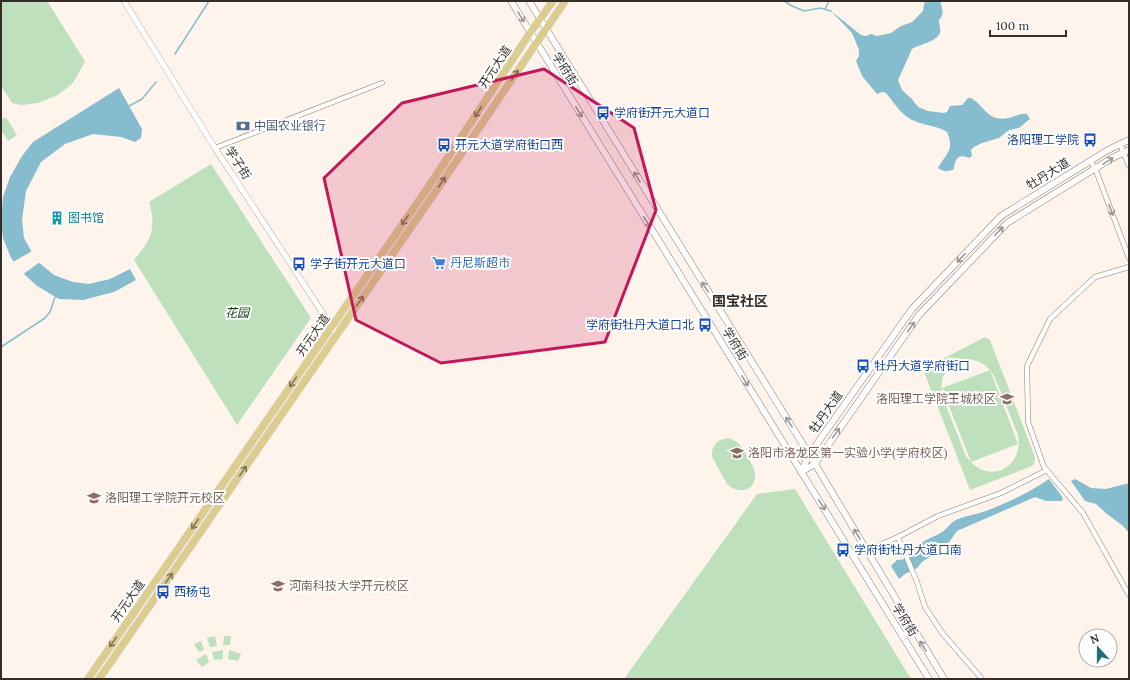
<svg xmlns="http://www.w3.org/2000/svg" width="1130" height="680" font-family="Lora,'Noto Sans SC',serif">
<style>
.green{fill:#bee0bd;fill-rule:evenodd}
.water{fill:#86bdce}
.pier{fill:#fef4ec}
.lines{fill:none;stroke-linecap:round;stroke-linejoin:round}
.stream{stroke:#86bdce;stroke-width:1.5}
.minor-casing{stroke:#8d7d71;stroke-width:5.5}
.tertiary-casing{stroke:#8d7d71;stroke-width:6}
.secondary-casing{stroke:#8d7d71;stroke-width:7}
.primary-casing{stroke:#d6d5d4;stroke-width:8}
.minor{stroke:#fff;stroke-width:4.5}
.tertiary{stroke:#fff;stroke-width:5.5}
.secondary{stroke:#fff;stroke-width:6}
.primary{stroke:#dccd8e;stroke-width:7}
.oneway{stroke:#9a9694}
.oneway2{stroke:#807556}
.marked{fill:#c2185b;fill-opacity:0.2;stroke:#c2185b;stroke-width:3;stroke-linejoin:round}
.labels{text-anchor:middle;stroke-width:4;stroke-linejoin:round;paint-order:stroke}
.street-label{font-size:12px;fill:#342d28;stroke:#fff}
.transit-label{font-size:12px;fill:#164399;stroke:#fff;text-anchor:start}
.service-label{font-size:12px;fill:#4e5e75;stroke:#fff;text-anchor:start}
.culture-label{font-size:12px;fill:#0d838f;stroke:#fff;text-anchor:start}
.shop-label{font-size:12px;fill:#366cbe;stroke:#fff;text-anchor:start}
.park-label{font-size:12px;font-style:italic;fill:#083d0e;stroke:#fff}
.education-label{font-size:12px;fill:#785e54;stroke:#fff;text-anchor:start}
.quarter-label{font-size:14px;font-weight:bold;fill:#342d28;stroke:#fff}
</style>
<rect width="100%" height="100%" fill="#fef4ec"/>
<!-- green -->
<g class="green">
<path d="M1 1H47L85 61 76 78 71 85 56 96 38 103 21 105 12 103 1 86Z"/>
<path d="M6 117 17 135 8 141 1 130V120Z"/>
<path d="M211 164 311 318 237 425 134 260C151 240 157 229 149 202Z"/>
<path d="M985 337 990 340 1035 457C1035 461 1035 464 1032 466L970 490 923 369ZM967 359C981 361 988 365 995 378L1018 435C1024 470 986 486 966 456L943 398C938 377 946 364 967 359Z"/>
<path d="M990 370 1018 444 971 462 942 388Z"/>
<path d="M728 438C731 439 734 440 737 442 742 446 755 467 755 474 757 491 738 495 727 484L712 457C711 446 717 439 728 438Z"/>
<path d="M795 489 911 679H624L757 494Z"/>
<path d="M215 636 217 646 210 647 207 638Z"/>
<path d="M224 636H231L230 645H223Z"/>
<path d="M201 641 204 650 199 652 194 644Z"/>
<path d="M223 650V659L214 660 212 652Z"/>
<path d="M229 650 241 654 238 661 228 659Z"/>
<path d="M206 654 209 662 202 667 196 660Z"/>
</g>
<!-- water -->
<g class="water">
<path d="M926 1H940C942 8 945 14 939 20 939 24 941 29 940 33 936 42 920 44 912 49L898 80 902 90 912 99 918 107 928 111 944 113 947 112 950 106 962 105 968 98H971C985 106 987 122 1008 118 1015 117 1020 113 1027 114L1030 119 1019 128 1009 130 999 138 982 143 974 147 971 150 972 156 969 158C958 153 955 159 954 169 948 172 943 172 938 168 946 153 955 151 947 132 938 126 927 126 917 122 903 118 895 104 886 93L882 92 877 94 862 76 856 61 859 56V50L852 33 831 11 861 35 866 36 871 34 877 36 891 33 901 26 912 22 923 11 924 4Z"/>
<path d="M119 88 142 129 141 138 135 142 121 137 93 134 65 144 41 162 26 191 22 220 24 238 37 261 54 275 73 282 89 284 110 279 130 269 136 280 114 292 83 300 59 299 37 286 23 273 11 258 3 238 1 222 3 197 10 177 22 156 33 142Z"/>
<path d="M1049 479 1063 498 1062 501H1046L1035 497 957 531 950 541 940 550 922 562 917 568 905 574 899 579 891 566 897 560C914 560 911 549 923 542 929 538 936 536 942 532 947 529 950 523 956 520 964 516 974 515 983 512 1006 504 1028 493 1049 479Z"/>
<path d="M1075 479 1091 488 1106 489 1129 483V533L1123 526 1107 514 1096 504 1085 501 1071 481Z"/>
</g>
<!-- pier -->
<path class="pier" d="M32 251 40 262 22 275 13 262Z"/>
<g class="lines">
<!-- stream -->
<g class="stream">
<path d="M784 1 792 6 804 11 820 8 831 11"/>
<path d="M825 9 829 1"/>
<path d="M175 54 209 1"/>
<path d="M129 106 142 99 156 82"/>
<path d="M1 347 45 318 50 312 55 297"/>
</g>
<!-- minor casing -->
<g class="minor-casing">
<g id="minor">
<path d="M1120 144 1129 166"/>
<path d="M215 148 382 83"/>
<path d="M1090 161 1095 168 1129 258"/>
<path d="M1129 267 1095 277 1050 319 1027 366 1028 422 1044 467 1083 513 1129 595"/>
<path d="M898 537 917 582 925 607 943 634 982 679"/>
<path d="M866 551 898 537 938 516 1001 493 1047 470"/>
</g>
</g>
<!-- tertiary casing -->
<g class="tertiary-casing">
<g id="tertiary">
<path d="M124 1 213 145 337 335"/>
<path d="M902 636 913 629"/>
</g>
</g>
<!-- secondary casing -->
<g class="secondary-casing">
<g id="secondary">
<path d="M511 1 929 679"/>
<path d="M529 1 815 464 944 679"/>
<path d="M801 472 809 455 912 309 1001 216 1108 150 1129 140"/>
<path d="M801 472 815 464 919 315 1007 223 1112 158 1129 150"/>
</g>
</g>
<!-- primary casing -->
<g class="primary-casing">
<g id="primary">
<path d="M88 679 429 186 530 33 553 1"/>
<path d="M99 679 436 191 565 1"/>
</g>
</g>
<!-- minor -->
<use href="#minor" class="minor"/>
<!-- tertiary -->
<use href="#tertiary" class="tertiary"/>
<!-- secondary -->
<use href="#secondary" class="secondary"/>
<!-- primary -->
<use href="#primary" class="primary"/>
</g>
<!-- one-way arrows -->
<defs><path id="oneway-shaft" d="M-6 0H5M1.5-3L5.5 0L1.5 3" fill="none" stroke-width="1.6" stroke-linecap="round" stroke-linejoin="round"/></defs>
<g class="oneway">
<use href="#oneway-shaft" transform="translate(521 17) rotate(59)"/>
<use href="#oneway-shaft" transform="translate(579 112) rotate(58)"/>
<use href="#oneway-shaft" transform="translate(1108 161) rotate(-31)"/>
<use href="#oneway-shaft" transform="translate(637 177) rotate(-122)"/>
<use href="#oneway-shaft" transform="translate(1111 210) rotate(69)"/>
<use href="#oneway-shaft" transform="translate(647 222) rotate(58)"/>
<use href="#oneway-shaft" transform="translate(999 231) rotate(-46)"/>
<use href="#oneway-shaft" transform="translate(961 258) rotate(134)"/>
<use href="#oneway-shaft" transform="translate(705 287) rotate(-122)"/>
<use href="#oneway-shaft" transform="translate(911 327) rotate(-55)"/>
<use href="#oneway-shaft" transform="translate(745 381) rotate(58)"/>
<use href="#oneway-shaft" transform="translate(789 422) rotate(-122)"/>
<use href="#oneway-shaft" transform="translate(836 433) rotate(-55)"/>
<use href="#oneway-shaft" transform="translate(822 505) rotate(58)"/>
<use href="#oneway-shaft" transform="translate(857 534) rotate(-121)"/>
<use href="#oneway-shaft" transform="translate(923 646) rotate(-122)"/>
</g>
<g class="oneway2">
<use href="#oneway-shaft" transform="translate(515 75) rotate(-56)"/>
<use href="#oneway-shaft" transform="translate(478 112) rotate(124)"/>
<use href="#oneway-shaft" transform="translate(442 182) rotate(-56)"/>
<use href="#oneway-shaft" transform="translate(405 220) rotate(125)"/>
<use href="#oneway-shaft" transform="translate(360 301) rotate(-55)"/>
<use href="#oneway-shaft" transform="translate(293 382) rotate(125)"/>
<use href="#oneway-shaft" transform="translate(243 471) rotate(-55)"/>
<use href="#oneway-shaft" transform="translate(195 524) rotate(125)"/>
<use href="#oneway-shaft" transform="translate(169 578) rotate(-55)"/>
<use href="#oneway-shaft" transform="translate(113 642) rotate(125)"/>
</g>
<!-- marked area -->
<path class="marked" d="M544 69 634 128 656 210 605 342 441 363 356 320 324 178 402 103Z"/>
<!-- icons -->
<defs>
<g id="bus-bare" transform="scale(1.08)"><path d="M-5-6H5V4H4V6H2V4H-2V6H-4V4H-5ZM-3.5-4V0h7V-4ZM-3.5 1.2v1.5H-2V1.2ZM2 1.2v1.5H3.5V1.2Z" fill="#1a4fb4" stroke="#fff" stroke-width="2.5" paint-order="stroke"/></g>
<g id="bank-bare" transform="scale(1.08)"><path d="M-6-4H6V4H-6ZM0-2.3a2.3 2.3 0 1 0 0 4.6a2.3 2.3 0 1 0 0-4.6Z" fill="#5c6f8a" stroke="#fff" stroke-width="2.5" paint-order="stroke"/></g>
<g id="building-bare" transform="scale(1.08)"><path d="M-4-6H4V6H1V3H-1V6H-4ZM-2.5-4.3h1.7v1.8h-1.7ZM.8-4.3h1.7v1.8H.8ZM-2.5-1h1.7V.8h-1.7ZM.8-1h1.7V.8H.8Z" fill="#0f9aa8" stroke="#fff" stroke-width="2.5" paint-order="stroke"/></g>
<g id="supermarket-bare" transform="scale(1.08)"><path d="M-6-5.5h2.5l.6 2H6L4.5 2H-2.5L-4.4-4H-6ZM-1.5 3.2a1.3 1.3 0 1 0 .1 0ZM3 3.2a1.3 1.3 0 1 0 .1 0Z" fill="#3f7fe0" stroke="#fff" stroke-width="2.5" paint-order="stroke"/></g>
<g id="university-bare" transform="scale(1.08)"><path d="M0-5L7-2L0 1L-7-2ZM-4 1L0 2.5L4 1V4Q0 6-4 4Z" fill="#8d6e63" stroke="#fff" stroke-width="2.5" paint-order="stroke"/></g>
<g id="school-bare" transform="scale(1.08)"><path d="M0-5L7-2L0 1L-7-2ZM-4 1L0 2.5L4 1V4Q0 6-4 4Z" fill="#8d6e63" stroke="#fff" stroke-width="2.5" paint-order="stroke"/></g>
</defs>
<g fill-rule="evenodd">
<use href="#bus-bare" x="603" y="113"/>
<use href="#bank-bare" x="243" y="126"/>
<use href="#bus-bare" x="1090" y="140"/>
<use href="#bus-bare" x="444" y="145"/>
<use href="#building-bare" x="57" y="218"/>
<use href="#supermarket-bare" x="439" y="263"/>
<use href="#bus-bare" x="299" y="264"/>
<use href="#bus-bare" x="705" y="325"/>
<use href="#bus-bare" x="863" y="366"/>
<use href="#university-bare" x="1007" y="399"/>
<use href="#school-bare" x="737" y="453"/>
<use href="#university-bare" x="94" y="498"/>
<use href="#bus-bare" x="843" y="550"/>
<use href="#university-bare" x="278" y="586"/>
<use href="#bus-bare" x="163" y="592"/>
</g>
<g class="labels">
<!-- street labels -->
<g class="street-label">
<text transform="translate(495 67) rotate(-56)" y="4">开元大道</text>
<text transform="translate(565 69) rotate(58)" y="4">学府街</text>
<text transform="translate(238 163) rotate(57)" y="4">学子街</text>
<text transform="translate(1048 174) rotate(-32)" y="4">牡丹大道</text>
<text transform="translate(313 335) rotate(-55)" y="4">开元大道</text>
<text transform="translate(735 344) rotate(58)" y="4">学府街</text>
<text transform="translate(826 412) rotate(-55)" y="4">牡丹大道</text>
<text transform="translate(128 601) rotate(-55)" y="4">开元大道</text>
<text transform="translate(905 620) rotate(58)" y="4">学府街</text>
</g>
<!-- transit labels -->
<g class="transit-label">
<text x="614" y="117">学府街开元大道口</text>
<text x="1079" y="144" text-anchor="end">洛阳理工学院</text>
<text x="455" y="149">开元大道学府街口西</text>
<text x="310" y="268">学子街开元大道口</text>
<text x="694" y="329" text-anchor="end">学府街牡丹大道口北</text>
<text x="874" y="370">牡丹大道学府街口</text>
<text x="854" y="554">学府街牡丹大道口南</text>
<text x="174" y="596">西杨屯</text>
</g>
<!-- service labels -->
<g class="service-label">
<text x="254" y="130">中国农业银行</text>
</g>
<!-- culture labels -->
<g class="culture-label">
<text x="68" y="222">图书馆</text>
</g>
<!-- shop labels -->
<g class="shop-label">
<text x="450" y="267">丹尼斯超市</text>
</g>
<!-- park labels -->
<g class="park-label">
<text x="237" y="317">花园</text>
</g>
<!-- education labels -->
<g class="education-label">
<text x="996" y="403" text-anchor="end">洛阳理工学院王城校区</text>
<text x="748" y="457">洛阳市洛龙区第一实验小学(学府校区)</text>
<text x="105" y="502">洛阳理工学院开元校区</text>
<text x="289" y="590">河南科技大学开元校区</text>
</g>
<!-- quarter labels -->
<g class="quarter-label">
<text x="740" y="306">国宝社区</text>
</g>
</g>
<!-- border -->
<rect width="1130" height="680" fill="none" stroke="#342d28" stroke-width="4"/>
<!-- north arrow -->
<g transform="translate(1098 648) rotate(339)"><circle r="19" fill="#ffffff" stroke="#aeaba9"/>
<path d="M0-3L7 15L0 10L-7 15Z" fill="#236e73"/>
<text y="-6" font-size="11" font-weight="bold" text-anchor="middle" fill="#342d28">N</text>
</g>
<!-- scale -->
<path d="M990 30v6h76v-6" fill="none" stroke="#342d28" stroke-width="2"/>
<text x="996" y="30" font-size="12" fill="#342d28" stroke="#ffffff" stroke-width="3" paint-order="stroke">100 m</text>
</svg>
